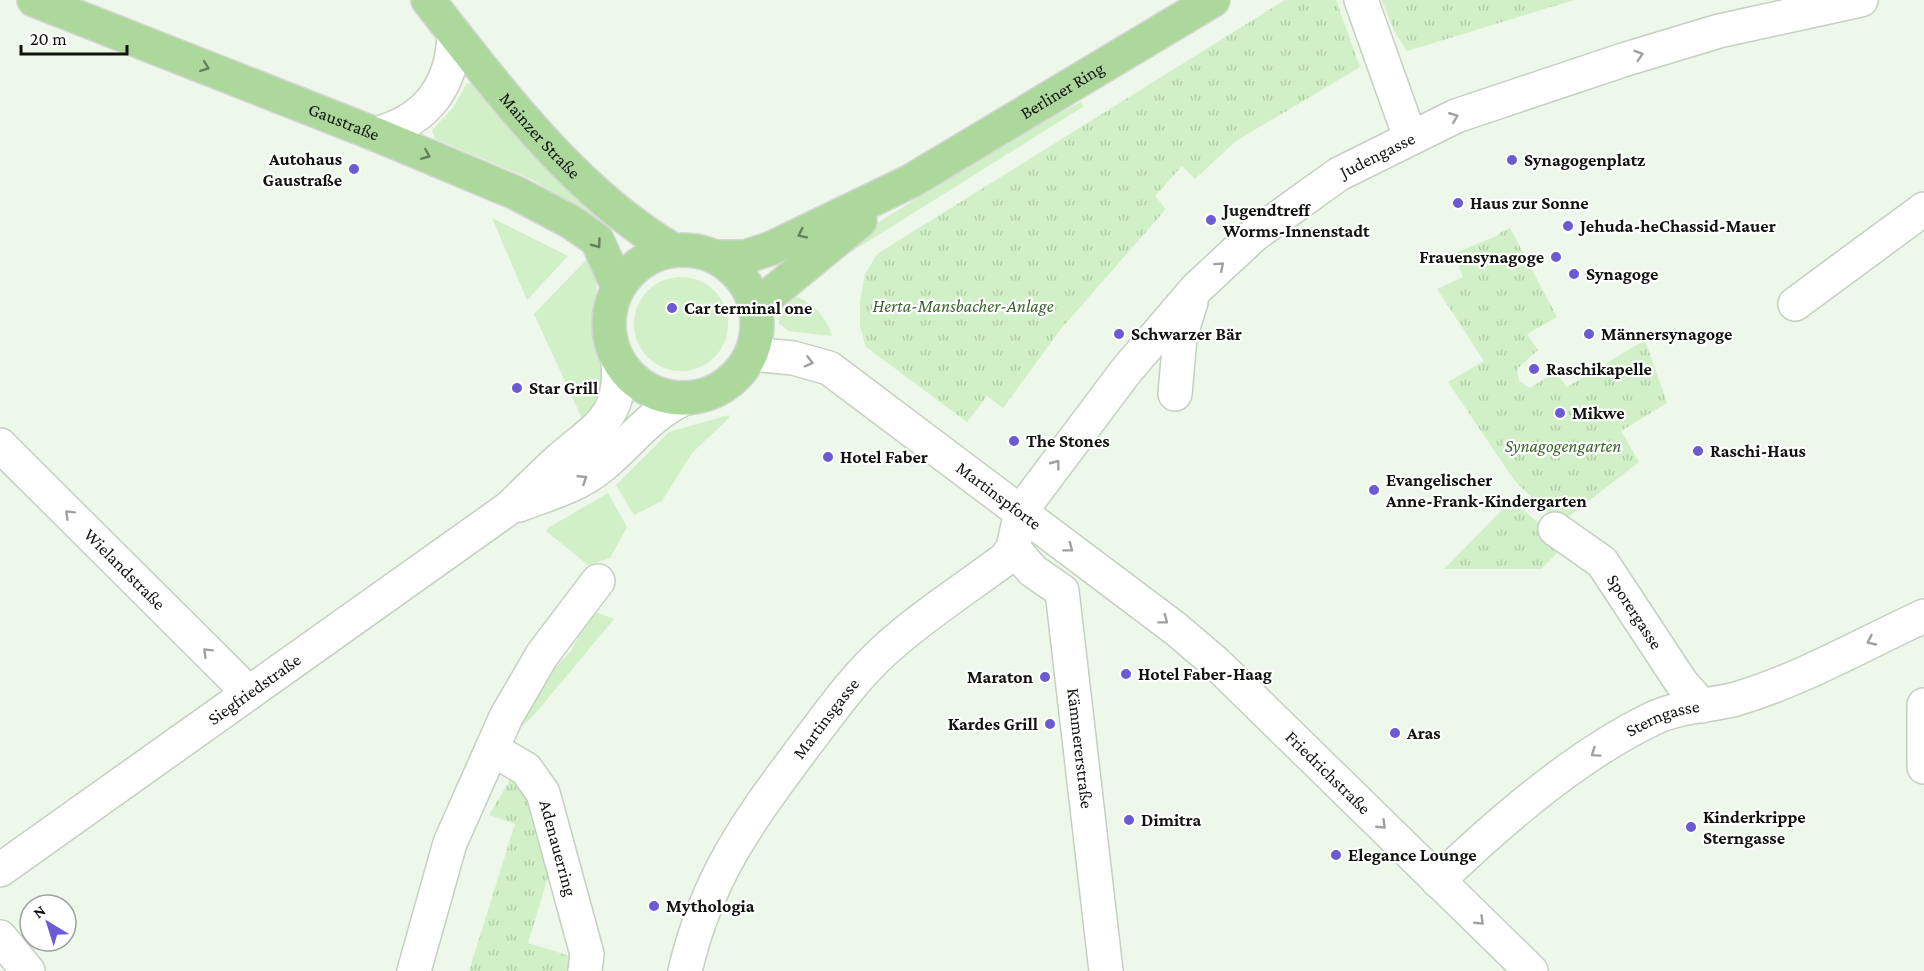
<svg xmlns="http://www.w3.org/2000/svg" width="1924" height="971" font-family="'Crimson Pro',serif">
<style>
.grass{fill:#d1f0c7}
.park{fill:url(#park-tufts)}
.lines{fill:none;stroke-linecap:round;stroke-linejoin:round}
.minor-casing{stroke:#c5cfc2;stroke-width:36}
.major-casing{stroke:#d4d5d4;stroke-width:36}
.minor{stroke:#fff;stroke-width:33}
.major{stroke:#acd89b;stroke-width:33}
.oneway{stroke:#9fa19f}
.oneway2{stroke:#667f5c}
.poi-dot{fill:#6a5bd5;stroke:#fff;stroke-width:2}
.labels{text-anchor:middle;stroke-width:4.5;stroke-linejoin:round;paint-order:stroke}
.street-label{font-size:18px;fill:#10130e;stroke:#fff}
.poi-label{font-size:18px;font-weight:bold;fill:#10130e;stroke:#fff;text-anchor:start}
.park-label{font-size:18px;font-style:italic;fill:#3b642c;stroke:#fff}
</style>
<defs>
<pattern id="park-tufts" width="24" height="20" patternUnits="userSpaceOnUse" patternTransform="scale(1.5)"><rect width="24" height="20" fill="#d1f0c7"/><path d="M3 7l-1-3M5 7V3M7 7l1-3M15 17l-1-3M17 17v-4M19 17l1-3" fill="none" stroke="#b2cdaa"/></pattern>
</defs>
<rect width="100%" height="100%" fill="#edf7ea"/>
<!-- grass -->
<g class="grass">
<path d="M467 83 474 84 604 217 596 225 552 192 531 179 435 139 432 130 453 108Z"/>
<path d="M1081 102 1084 106 832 264 874 225 1030 128Z"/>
<path d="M492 218 568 256 527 300Z"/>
<path d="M588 258 597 276 595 322 603 362 602 398 585 425 534 314Z"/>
<circle cx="681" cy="324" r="47"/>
<path d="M790 295C810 299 827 317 832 336L789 331 779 324V310Z"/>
<path d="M729 415V418L692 453 662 501 634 515 616 485 669 432Z"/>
<path d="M608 493 627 527 610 558 588 565 546 531 548 528Z"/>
<path d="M593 611 614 619 534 715 517 731 527 695 571 651Z"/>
</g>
<!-- park -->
<g class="park">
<path d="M1285 0H1336L1360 67 1236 141 1195 179 1182 166 1155 196 1166 209 1060 330 1003 408 987 396 967 422 866 347 860 326V301L865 274 877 254Z"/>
<path d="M1382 0H1574L1407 51 1394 31Z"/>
<path d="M1510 228 1557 317 1527 334 1538 350 1517 369 1519 381 1530 388 1555 372 1567 387 1645 340 1667 403 1621 431 1639 462 1559 524 1514 480 1448 382 1484 361 1437 289 1463 277 1453 254 1499 235V233Z"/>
<path d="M1512 500 1564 546 1541 569H1444Z"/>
<path d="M518 777 526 779 551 867 528 943 573 957 572 971H469L515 824 489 815 510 780Z"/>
</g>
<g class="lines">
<!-- minor casing -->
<g class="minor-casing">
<g id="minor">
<path d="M1361 0 1410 137"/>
<path d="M375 134C427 121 453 85 454 33"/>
<path d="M1795 304 1924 209"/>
<path id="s1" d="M751 354 793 358 829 368 1176 629 1217 664 1531 971"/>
<path d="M1175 394 1180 337 1191 302"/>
<path id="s2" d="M0 445 249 693"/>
<path d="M519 505C548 494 578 486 602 466 630 443 649 415 683 399"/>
<path id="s3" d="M1555 529 1602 562 1681 682 1702 706"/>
<path id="s4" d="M1013 548 1033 571 1062 591 1106 971"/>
<path d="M1924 705V767"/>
<path id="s5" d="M492 749 526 769 543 793 587 954 585 971"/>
<path id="s6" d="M0 870 509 508C526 492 542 475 560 459 597 427 623 417 618 361"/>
<path id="s7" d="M1438 881C1498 823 1577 755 1652 719 1678 706 1709 706 1736 699 1801 680 1863 644 1924 616"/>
<path d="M0 937 28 971"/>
<path d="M414 971 450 843 506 717 542 655 598 581"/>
<path id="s8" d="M685 971C707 877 747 823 803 748 829 714 853 679 885 650 921 617 965 589 1005 559L1013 548 1021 511 1126 371 1196 289 1254 235 1339 174 1456 116 1623 60 1719 31 1861 0"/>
</g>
</g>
<!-- major casing -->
<g class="major-casing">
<g id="major">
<path id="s9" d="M34 0 375 134 516 193 571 222 597 240 618 287"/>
<path id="s10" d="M428 0C498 89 574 192 673 250"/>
<circle cx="683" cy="324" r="74"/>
<path id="s11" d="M717 257H745L772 248 911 181 1213 0"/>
<path d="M755 307 860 221"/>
</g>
</g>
<!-- minor -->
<use href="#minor" class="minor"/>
<!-- major -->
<use href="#major" class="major"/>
</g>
<!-- one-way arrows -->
<defs><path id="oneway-chevron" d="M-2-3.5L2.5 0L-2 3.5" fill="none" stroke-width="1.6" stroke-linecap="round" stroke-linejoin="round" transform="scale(1.5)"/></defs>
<g class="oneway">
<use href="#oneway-chevron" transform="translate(1639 55) rotate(-17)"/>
<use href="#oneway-chevron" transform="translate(1454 117) rotate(-22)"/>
<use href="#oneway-chevron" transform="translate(1220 266) rotate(-42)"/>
<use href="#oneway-chevron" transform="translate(809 362) rotate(14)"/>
<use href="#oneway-chevron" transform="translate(1056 464) rotate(-53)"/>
<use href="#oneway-chevron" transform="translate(583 479) rotate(-33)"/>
<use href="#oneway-chevron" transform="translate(69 514) rotate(-135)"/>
<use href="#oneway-chevron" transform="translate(1069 548) rotate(37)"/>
<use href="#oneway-chevron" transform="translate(1164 620) rotate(37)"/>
<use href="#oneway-chevron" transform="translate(1871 641) rotate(155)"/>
<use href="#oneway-chevron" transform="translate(207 652) rotate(-135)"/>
<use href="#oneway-chevron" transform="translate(1595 753) rotate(146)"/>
<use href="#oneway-chevron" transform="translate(1382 825) rotate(44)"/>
<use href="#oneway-chevron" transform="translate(1480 921) rotate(44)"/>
</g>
<g class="oneway2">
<use href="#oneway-chevron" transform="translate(205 67) rotate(21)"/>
<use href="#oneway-chevron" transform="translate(426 155) rotate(23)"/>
<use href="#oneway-chevron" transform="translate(802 234) rotate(154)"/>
<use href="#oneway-chevron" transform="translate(597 244) rotate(53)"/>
</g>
<!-- markers -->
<g class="poi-dot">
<circle cx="1512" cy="160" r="6"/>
<circle cx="354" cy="169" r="6"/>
<circle cx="1458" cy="203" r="6"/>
<circle cx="1211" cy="220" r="6"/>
<circle cx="1568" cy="226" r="6"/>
<circle cx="1556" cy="257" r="6"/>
<circle cx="1574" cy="274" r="6"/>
<circle cx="672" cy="308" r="6"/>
<circle cx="1119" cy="334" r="6"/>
<circle cx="1589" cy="334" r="6"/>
<circle cx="1534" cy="369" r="6"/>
<circle cx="517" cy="388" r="6"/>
<circle cx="1560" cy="413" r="6"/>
<circle cx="1014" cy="441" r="6"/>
<circle cx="1698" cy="451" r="6"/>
<circle cx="828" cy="457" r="6"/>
<circle cx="1374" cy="490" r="6"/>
<circle cx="1126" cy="674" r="6"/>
<circle cx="1045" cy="677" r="6"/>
<circle cx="1050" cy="724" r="6"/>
<circle cx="1395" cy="733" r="6"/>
<circle cx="1129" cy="820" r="6"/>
<circle cx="1691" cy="827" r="6"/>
<circle cx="1336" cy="855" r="6"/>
<circle cx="654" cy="906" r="6"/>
</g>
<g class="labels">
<!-- street labels -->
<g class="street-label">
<text dy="6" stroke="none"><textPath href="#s11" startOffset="387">Berliner Ring</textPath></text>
<text dy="6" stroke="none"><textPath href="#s9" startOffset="333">Gaustraße</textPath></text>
<text dy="6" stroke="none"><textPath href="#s10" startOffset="176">Mainzer Straße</textPath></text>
<text dy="6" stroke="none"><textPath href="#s8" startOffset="1094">Judengasse</textPath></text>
<text dy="6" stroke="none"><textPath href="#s1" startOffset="292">Martinspforte</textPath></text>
<text dy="6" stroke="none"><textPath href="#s2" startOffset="176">Wielandstraße</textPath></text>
<text dy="6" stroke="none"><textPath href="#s3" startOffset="117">Sporergasse</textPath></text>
<text dy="6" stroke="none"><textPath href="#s6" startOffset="312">Siegfriedstraße</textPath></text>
<text dy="6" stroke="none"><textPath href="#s8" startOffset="292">Martinsgasse</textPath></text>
<text dy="6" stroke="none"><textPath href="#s7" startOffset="280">Sterngasse</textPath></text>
<text dy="6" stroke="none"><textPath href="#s4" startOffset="224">Kämmererstraße</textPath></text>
<text dy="6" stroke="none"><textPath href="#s1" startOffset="723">Friedrichstraße</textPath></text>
<text dy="6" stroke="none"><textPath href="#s5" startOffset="126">Adenauerring</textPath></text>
</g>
<!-- poi labels -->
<g class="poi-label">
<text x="342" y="165" text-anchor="end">Autohaus<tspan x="342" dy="21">Gaustraße</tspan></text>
<text x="1524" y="166">Synagogenplatz</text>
<text x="1470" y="209">Haus zur Sonne</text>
<text x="1223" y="216">Jugendtreff<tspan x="1223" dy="21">Worms-Innenstadt</tspan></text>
<text x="1580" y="232">Jehuda-heChassid-Mauer</text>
<text x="1544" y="263" text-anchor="end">Frauensynagoge</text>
<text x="1586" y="280">Synagoge</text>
<text x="684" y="314">Car terminal one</text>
<text x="1131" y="340">Schwarzer Bär</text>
<text x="1601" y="340">Männersynagoge</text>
<text x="1546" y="375">Raschikapelle</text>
<text x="529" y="394">Star Grill</text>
<text x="1572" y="419">Mikwe</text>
<text x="1026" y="447">The Stones</text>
<text x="1710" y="457">Raschi-Haus</text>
<text x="840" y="463">Hotel Faber</text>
<text x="1386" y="486">Evangelischer<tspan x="1386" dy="21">Anne-Frank-Kindergarten</tspan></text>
<text x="1138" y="680">Hotel Faber-Haag</text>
<text x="1033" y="683" text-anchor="end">Maraton</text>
<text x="1038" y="730" text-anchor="end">Kardes Grill</text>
<text x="1407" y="739">Aras</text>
<text x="1703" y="823">Kinderkrippe<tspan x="1703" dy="21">Sterngasse</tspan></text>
<text x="1141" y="826">Dimitra</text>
<text x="1348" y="861">Elegance Lounge</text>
<text x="666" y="912">Mythologia</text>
</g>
<!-- park labels -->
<g class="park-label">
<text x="963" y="312">Herta-Mansbacher-Anlage</text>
<text x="1563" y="452">Synagogengarten</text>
</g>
</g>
<!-- north arrow -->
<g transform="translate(48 923) rotate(322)"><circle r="28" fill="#ffffff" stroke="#9fa19f" stroke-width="1.5"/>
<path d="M0-4.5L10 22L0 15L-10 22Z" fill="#6a5bd5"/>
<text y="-9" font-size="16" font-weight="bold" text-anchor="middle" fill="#10130e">N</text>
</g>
<!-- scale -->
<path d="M21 45v9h106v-9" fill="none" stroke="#10130e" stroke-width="3"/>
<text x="30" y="45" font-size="18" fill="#10130e" stroke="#ffffff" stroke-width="4.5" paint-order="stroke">20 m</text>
</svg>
